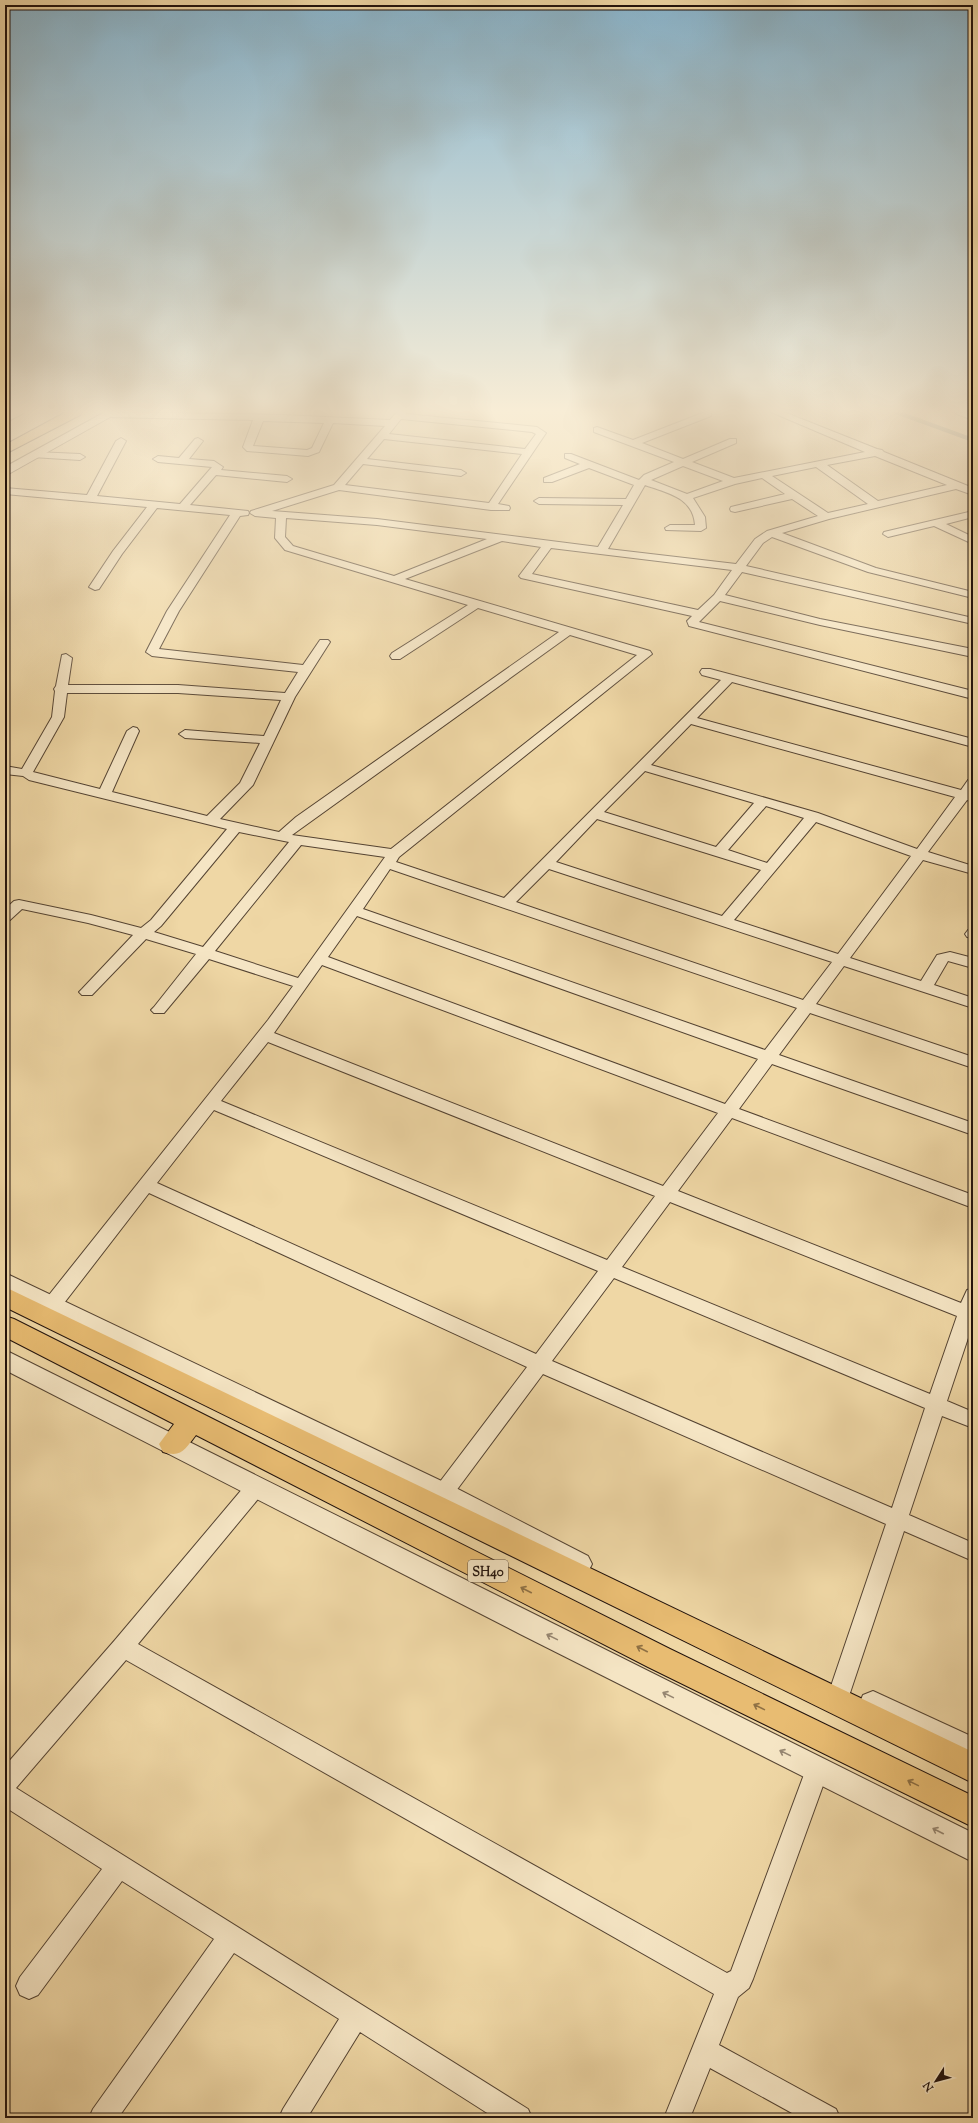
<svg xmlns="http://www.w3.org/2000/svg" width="978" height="2123" font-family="'Sorts Mill Goudy',serif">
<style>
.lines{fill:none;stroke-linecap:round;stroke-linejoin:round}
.stream{stroke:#6a766a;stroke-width:4}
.minor-casing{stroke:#544332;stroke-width:2}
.tertiary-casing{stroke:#544332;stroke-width:2}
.primary-casing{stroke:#21120c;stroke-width:2}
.trunk-casing{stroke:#21120c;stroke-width:2}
.minor{fill:#f5e5c4;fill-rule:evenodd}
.tertiary{fill:#f5e5c4;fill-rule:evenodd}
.primary{fill:#e8bc72;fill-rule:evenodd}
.trunk{fill:#e8bc72;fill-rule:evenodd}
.oneway{stroke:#8e7044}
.oneway2{stroke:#968671}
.labels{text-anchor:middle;stroke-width:4;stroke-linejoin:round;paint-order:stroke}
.shield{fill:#f5e5c4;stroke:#615143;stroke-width:1}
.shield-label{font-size:13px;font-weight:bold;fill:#21120c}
</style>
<rect width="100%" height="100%" fill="#efd7a5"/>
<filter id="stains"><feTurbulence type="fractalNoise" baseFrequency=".005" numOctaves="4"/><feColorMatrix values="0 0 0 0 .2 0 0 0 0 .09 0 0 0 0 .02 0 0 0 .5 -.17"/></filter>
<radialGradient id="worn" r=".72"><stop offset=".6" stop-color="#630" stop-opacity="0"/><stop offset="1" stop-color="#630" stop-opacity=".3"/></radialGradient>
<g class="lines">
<!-- stream -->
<path class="stream" d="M896 412 973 440"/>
<!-- minor casing -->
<g class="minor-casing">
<g id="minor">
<path d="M107 412 283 415 390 420 397 412H407L406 414 537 427 546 433 498 504 509 506 510 508 509 510H491L339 490 272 511 377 519 598 547 623 505 539 504 534 501 539 498 626 499 634 485 589 468 552 482H544V478L580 464 565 458V454H571L639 480 644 475 674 462 594 432V428L597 427 633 440 705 412H711V416L642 443 683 459 730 439H736V443L692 462 734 478 865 452 771 412H784L877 449 882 450 884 452 973 488V495L956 489 829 519 782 533 876 568 973 592V598L868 572 772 537 763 543 746 566 973 618V624L742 572 725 595 820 619 973 649V657L820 625 720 601 699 622 973 691V699L689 626 687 621 692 616 521 578 519 576 541 547 502 541 405 579 650 651 652 654 399 857 396 862 504 898 721 680 702 675 700 672 702 669H710L973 739V747L732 682 697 718 961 790 968 780 973 779V802L967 800 928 852 973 866V874L923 860 850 958 921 981 937 955 950 952 973 958V968L948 961 934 985 973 998V1008L844 966 816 1004 973 1057V1068L810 1013 779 1055 973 1123V1135L772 1064 739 1109 973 1195V1208L732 1118 678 1191 961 1303 967 1290 973 1288V1323L947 1401 973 1412V1428L942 1416 909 1515 973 1543V1561L904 1531 849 1696 841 1699 833 1696 830 1689 886 1524 543 1374 450 1499 443 1501 436 1499 433 1493 436 1487 527 1367 149 1193 51 1320 44 1322 37 1320 35 1315 37 1310 268 1020 293 986 209 959 164 1013H154L151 1010 154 1007 196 954 146 939 92 995H82L79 992 82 989 133 935 88 923 22 909 10 920 5 921V909L14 901 19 900 91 915 141 928 151 920 227 829 29 780 23 776 5 774V766L22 769 52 717 55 691 54 689 56 686 62 655 66 654 72 658 68 685H178L285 693 298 672 152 656 146 652 167 611 230 515 157 508 122 554 99 589 95 590 89 587 113 551 147 507 5 494V488L87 495 116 441 121 438 126 441 97 496 180 504 212 467 158 462 153 459 158 456 179 458 195 439 198 438 203 441 189 459 214 461 223 467 221 470 287 476 292 479 287 482 216 475 190 505 248 511 249 513 248 515 240 516 179 611 159 649 303 665 320 640H328L330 642 295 697 253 785 220 819 279 832 296 817 559 632 478 608 400 659H392L390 656 392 653 468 605 285 550 275 538 276 518 255 516 250 513 251 511 334 485 385 426 333 423 319 452 308 456 247 451 243 447 253 420 104 417V413ZM401 419 532 432 536 434 525 449 389 434ZM263 421 324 423 312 448 307 450 253 446ZM384 439 522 454 489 503 345 485 363 464 461 476 466 473 461 470 367 459ZM875 456 947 485 878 501 827 465ZM683 466 723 481 687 494 651 480ZM816 467 868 504 828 513 772 476ZM762 478 785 494 731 507 730 509 731 511 735 512 792 499 818 516 767 531 755 539 736 564 608 549 645 485C667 493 693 497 695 525H670L665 528 666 530 701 531 706 528 705 517 693 498 735 484ZM286 518 377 525 487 539 394 576 293 546 285 537ZM551 548 732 570 714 595 698 610 532 574ZM570 635 637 655 391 849 292 835ZM67 693H178L281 700 264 736 185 730 179 734 185 738 260 743 240 783 207 816 112 792 139 731 137 728 133 727 127 731 100 789 33 772 64 717ZM691 724 955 797 917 849 818 813 651 765ZM645 771 754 803 716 847 604 812ZM766 806 804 818 767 863 728 850ZM597 819 761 870 722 916 556 862ZM816 822 911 856 838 954 734 920ZM239 832 289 842 203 947 154 932 161 926ZM301 845 385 857 298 978 215 951ZM390 869 797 1008 765 1050 363 909ZM549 869 832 962 803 1000 516 902ZM357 916 758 1059 725 1104 328 957ZM322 965 718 1113 663 1186 274 1033ZM268 1042 655 1196 607 1260 221 1101ZM214 1110 598 1271 536 1354 157 1183ZM670 1202 957 1316 930 1394 622 1267ZM614 1278 925 1408 892 1508 552 1361Z"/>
<path d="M955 412 973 414V420L957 414Z"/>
<path d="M35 452 80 454 85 457 80 460 32 457 30 455Z"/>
<path d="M973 511V517L946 524 973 537V544L934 526 888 537 883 534 884 532Z"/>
<path d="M973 929V938L967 937 965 934 968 930Z"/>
<path d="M256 1479 263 1481 266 1487 263 1493 138 1644 727 1973 731 1971 809 1761 817 1758 825 1761 829 1769 753 1979 749 1988 738 1997 719 2045 836 2109 840 2118H801L710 2068 690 2118H664L714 1994 126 1660 16 1788 528 2109 532 2118H495L360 2032 307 2118H279L283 2109 339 2019 234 1953 118 2118H89L93 2109 214 1939 122 1881 38 1995 29 1999 20 1995 16 1986 20 1977 102 1869 5 1807V1766L115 1640 249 1481Z"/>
</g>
</g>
<!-- tertiary casing -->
<g class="tertiary-casing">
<g id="tertiary">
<path d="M10 412H25L5 423V414Z"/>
<path d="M105 412H119L5 476V467Z"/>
<path d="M5 1273 452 1486 588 1556 592 1564 588 1572 579 1575 570 1572 434 1500 5 1291Z"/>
<path d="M5 1350 973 1833V1862L520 1634 5 1370Z"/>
<path d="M873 1691 973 1737V1764L863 1713 859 1704 863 1695Z"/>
</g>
</g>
<!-- primary casing -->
<g class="primary-casing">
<g id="primary">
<path d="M5 1287 973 1752V1783L5 1307Z"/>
<path d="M5 1316 14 1319 670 1649 973 1796V1827L648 1667 196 1435C185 1449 182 1458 163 1452L159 1444 174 1424 5 1337Z"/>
</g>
</g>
<!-- trunk casing -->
<g class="trunk-casing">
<path id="trunk" d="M66 412H82L80 415 5 454V445Z"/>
</g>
<!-- minor -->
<use href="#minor" class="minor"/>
<!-- tertiary -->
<use href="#tertiary" class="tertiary"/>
<!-- primary -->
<use href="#primary" class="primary"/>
<!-- trunk -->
<use href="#trunk" class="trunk"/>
</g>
<!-- one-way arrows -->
<defs><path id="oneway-shaft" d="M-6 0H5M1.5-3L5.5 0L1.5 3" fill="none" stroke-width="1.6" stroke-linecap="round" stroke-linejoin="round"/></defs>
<g class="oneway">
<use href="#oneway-shaft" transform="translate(526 1590) rotate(-153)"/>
<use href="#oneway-shaft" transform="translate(642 1649) rotate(-153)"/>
<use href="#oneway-shaft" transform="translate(759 1707) rotate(-154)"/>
<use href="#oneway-shaft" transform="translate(913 1783) rotate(-154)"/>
</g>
<g class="oneway2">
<use href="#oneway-shaft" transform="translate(552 1637) rotate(-154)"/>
<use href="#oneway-shaft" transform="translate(668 1695) rotate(-154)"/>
<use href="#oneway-shaft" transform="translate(785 1753) rotate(-154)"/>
<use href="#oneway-shaft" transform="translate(938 1831) rotate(-153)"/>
</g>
<!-- sky -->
<linearGradient id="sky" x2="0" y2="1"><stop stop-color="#89b6cf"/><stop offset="0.58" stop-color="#f8edd6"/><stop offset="1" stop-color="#f8edd6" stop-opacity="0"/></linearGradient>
<rect width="978" height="709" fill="url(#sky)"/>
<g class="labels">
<!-- shield labels -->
<rect class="shield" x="468" y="1560" width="40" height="22" rx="3"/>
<g class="shield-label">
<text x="488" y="1576">SH40</text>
</g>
</g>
<!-- margin -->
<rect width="978" height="2123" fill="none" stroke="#efd7a5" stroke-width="20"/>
<rect x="6" y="6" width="966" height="2111" fill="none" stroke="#21120c" stroke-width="2"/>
<rect x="10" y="10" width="958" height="2103" fill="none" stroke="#21120c"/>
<!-- north arrow -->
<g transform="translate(936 2081) rotate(234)" stroke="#f5e5c4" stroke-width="3" paint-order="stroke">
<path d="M0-3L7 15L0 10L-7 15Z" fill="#21120c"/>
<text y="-6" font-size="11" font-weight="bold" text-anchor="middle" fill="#21120c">N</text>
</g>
<rect width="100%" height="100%" filter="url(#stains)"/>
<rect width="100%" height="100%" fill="url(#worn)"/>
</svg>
